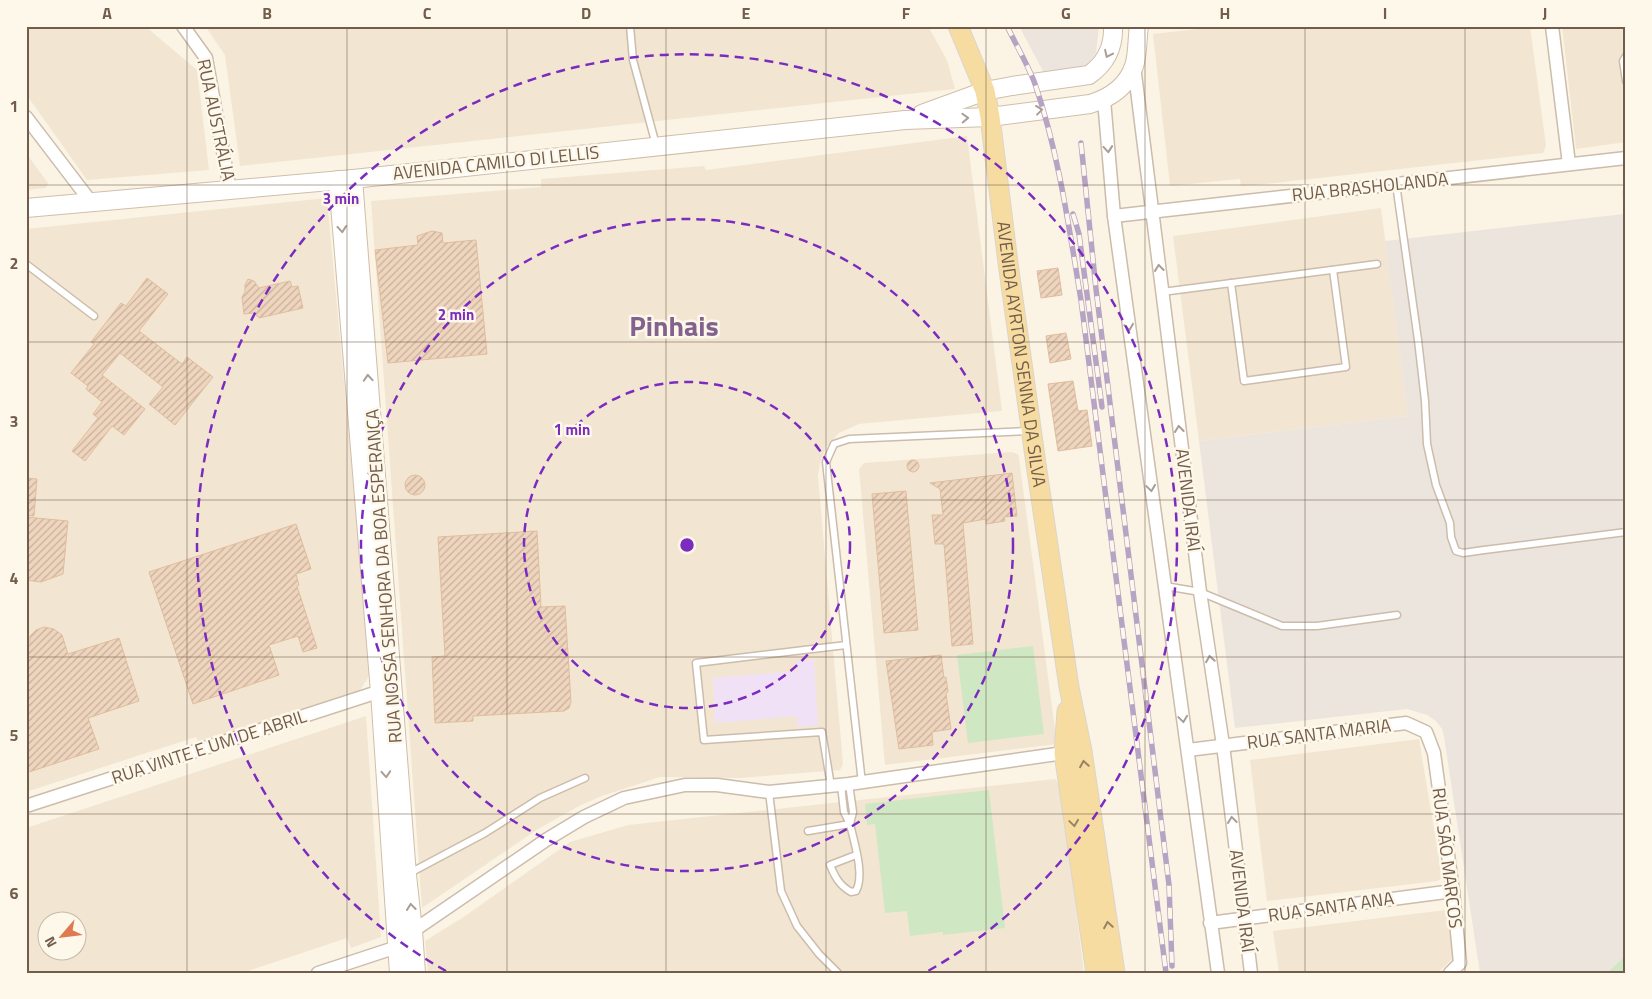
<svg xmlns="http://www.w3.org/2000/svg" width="1652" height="999" font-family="'Titillium Web',sans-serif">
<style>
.residential{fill:#f2e6d3;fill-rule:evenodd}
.industrial{fill:#ebe5de}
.education{fill:#f1e1f7}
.green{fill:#cfe7c3}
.building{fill:url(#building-hatch);stroke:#e0bd9e}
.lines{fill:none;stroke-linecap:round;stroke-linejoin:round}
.lane-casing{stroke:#ccbcab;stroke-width:9}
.street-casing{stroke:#ccbcab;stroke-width:15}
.secondary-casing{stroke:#d0beab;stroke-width:20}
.primary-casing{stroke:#dad5d0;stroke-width:21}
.lane{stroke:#fff;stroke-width:6}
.street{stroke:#fff;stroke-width:12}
.secondary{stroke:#fff;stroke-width:18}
.primary{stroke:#f6dca0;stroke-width:19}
.rail-casing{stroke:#b7a3c3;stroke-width:5.5}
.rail{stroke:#fef8ea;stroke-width:4;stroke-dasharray:11;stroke-linecap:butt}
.oneway{stroke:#aa9d93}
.oneway2{stroke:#9a8264}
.grid{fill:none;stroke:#725c4b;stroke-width:1;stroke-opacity:0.55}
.ring{fill:none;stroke:#7b2cbf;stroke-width:2.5;stroke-dasharray:9 6}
.labels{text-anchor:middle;stroke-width:5;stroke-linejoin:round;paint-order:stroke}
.street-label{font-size:18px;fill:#725c4b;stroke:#fef8ea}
.town-label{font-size:28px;font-weight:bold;fill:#83638e;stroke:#fef8ea}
.centre{fill:#7b2cbf;stroke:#fef8ea;stroke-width:2.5}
.ring-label{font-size:15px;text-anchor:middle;font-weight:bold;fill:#7b2cbf;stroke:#fef8ea;stroke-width:5;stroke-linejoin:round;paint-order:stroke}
.neatline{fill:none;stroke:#725c4b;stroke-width:2}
.grid-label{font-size:16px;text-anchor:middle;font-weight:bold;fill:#725c4b}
</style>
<defs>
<pattern id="building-hatch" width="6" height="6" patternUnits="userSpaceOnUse" patternTransform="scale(1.25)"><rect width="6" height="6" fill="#efd5bd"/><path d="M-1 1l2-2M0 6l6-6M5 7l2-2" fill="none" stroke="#c6b09c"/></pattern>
</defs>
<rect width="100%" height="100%" fill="#fbf4e4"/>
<!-- residential -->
<g class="residential">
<path d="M26 26H145L197 70 209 170 87 180 26 94Z"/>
<path d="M205 26H928L947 60 955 89 240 166 225 55Z"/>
<path d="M1223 26H1530L1546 146 1543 153 1265 184 1241 186 1240 179 1170 186 1153 34Z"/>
<path d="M1562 26H1626V142L1576 149Z"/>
<path d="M967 136 1002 411 859 424 839 433 826 447 820 463 818 475 843 764 840 770 740 778 660 777 602 796 581 805 538 829 422 908 371 201 541 187V179L704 166 706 170Z"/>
<path d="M26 153 48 183 46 188 26 190Z"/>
<path d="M327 198 371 673 360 690 199 744 196 737 26 792V229Z"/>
<path d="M1381 208 1408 416 1199 441 1173 236Z"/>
<path d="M1011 452 1018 454 1019 458 1057 744 885 765 859 469 864 463Z"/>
<path d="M366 716 381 937 351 948 347 938 242 973H26V828ZM48 922H78V952H48Z"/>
<path d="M1419 739 1442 877 1438 881 1267 901 1250 760Z"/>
<path d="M1055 779 1060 784 1084 973H428L425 941 465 916 570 842 628 825Z"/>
<path d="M1446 910 1453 958 1438 973H1279L1273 931Z"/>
</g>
<!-- industrial -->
<g class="industrial">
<path d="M1019 26H1099L1096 53 1087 65 1048 74 1044 73Z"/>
<path d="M1622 191H1626V955L1607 973H1480L1444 737 1442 729 1436 721 1427 715 1407 709 1235 728 1199 441 1408 416 1385 241 1624 214Z"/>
</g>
<!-- education -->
<path class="education" d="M814 660 818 725 798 727 797 716 715 723 713 678 797 671 796 661Z"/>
<!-- green -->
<g class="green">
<path d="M1033 646 1044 734 968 743 957 655Z"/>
<path d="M989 790 1005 928 943 935V932L910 936 907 911 885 913 875 824 867 825 865 804Z"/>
<path d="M1626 955V973H1607Z"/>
</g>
<!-- building -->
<g class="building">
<path d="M432 231 442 233 443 243 476 240 487 354 388 363 375 250 418 245 417 236Z"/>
<path d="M1058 268 1062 295 1041 298 1037 271Z"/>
<path d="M147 278 168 294 139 331 182 364 187 357 213 377 175 425 149 404 163 387 120 353 102 375 145 409 124 435 112 426 85 461 72 451 98 418 93 414 102 402 86 389 88 386 71 373 94 344 91 342 121 303 126 306Z"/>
<path d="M248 279 254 281 259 288 290 281 292 287 298 286 303 308 259 318 254 313 244 314 242 297 245 292V285Z"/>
<path d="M1066 333 1071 359 1050 363 1046 336Z"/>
<path d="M1073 381 1078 411 1087 410 1092 446 1058 451 1048 384Z"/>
<circle cx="913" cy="466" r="6"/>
<path d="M1012 473 1017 516 1004 517 1005 521 986 524V519L963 523 973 644 952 646 944 544H935L932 515H943L940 489 930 483Z"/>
<circle cx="415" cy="485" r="10"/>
<path d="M26 478 37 479 34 516 26 515Z"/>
<path d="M906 491 918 630 884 633 872 494Z"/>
<path d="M26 517 68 521 63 574 41 582 26 580Z"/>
<path d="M296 524 311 569 296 574 299 585 297 586 317 648 303 652 298 636 269 645 279 675 193 704 149 572Z"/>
<path d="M537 531 541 607 565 606 571 702 569 708 564 711 473 716V721L435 723 432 657 445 656 438 537Z"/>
<path d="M44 627 54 629 62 635 68 654 119 638 139 701 88 718 99 749 26 773V646L30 645V636L36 630Z"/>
<path d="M941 655 944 678 946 677 948 692 946 693 951 729 932 732 933 745 899 749 886 661Z"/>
</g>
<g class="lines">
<!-- lane casing -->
<g class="lane-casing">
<g id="lane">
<path d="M630 26 633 60 656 145"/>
<path d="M1626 56 1623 61 1626 81"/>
<path d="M1396 184 1418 340 1425 401 1427 444 1436 485 1450 523 1451 537 1456 551 1463 553 1484 550 1626 532"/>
<path d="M26 264 94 316"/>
<path d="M1231 283 1244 381 1346 367 1333 270"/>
<path d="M1162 292 1377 264"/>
<path d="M1165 586 1200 592 1282 626H1317L1397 615"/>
<path d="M862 783 826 462 834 444 849 439 1030 431"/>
<path d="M841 785 844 812 850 824 853 812 849 784"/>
<path d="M831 786 822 732 704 740 696 663 846 645"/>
<path d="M769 792 781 891 797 926 819 954 838 973"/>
<path d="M808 831 850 824C854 842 865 875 856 891L851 892C839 885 835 877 830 865L856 855"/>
<path d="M408 874 485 833 540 798 585 778"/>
</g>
</g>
<!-- street casing -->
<g class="street-casing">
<g id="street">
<path d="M183 26 206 58 230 190"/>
<path d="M1552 26 1569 164"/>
<path d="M1134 66 1200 592 1223 745 1251 973"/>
<path d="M1104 100 1114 216 1218 973"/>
<path d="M26 117 91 202"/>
<path d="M1114 216 1626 158"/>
<path d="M1188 750 1406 723 1426 732 1434 753 1453 891 1460 963 1450 973"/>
<path d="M26 806 387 689"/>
<path d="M1210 923 1453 891"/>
<path d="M318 973 397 947 413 931 546 840 584 817 624 798 685 785H717L769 792 849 784 1064 753"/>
</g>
</g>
<!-- secondary casing -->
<g class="secondary-casing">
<g id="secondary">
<path d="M922 114 985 91 1012 86 1089 75C1106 63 1114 47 1113 26"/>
<path d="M353 179 407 875 413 931 416 973"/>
<path d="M338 180 380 692 399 973"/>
<path d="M26 208 353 179 905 120 990 117 1090 104C1110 98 1127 87 1134 66 1138 55 1137 39 1139 26"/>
</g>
</g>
<!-- primary casing -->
<g class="primary-casing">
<g id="primary">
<path id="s1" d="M958 26 985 91 990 117 1008 263 1036 464 1069 687 1082 751 1115 973"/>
<path d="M1067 711 1064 753 1096 973"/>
</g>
</g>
<!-- lane -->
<use href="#lane" class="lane"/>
<!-- street -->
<use href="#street" class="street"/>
<!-- secondary -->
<use href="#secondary" class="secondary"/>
<!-- primary -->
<use href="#primary" class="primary"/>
<!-- rail casing -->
<g class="rail-casing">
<g id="rail">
<path d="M1007 26C1016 45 1028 65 1035 84 1059 154 1069 228 1081 300L1166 973"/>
<path d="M1081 143 1096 289 1169 885 1172 966"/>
<path d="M1073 214 1079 234 1102 407"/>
</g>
</g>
<!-- rail -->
<use href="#rail" class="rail"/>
</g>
<!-- one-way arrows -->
<defs><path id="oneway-chevron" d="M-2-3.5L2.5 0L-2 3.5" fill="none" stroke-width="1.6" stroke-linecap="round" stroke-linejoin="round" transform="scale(1.25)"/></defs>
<g class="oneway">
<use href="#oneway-chevron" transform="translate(1108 54) rotate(115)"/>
<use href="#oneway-chevron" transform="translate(1039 110) rotate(-7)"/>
<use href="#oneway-chevron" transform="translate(965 118) rotate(-2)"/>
<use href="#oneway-chevron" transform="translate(1108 149) rotate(85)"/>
<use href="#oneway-chevron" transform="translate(342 229) rotate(85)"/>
<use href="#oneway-chevron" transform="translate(1159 268) rotate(-97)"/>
<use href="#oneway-chevron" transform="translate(1129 327) rotate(82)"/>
<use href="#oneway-chevron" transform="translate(368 378) rotate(-94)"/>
<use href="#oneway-chevron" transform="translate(1179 429) rotate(-97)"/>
<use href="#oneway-chevron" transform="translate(1151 488) rotate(82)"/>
<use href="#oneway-chevron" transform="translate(1210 659) rotate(-99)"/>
<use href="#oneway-chevron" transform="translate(1183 719) rotate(82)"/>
<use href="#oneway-chevron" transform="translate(386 774) rotate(86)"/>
<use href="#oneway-chevron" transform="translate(1232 820) rotate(-97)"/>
<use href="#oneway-chevron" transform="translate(411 907) rotate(-97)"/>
</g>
<g class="oneway2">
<use href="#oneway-chevron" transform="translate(1084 764) rotate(-99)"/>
<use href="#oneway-chevron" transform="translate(1074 823) rotate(82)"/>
<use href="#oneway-chevron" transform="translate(1108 925) rotate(-99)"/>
</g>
<!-- grid -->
<path class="grid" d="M187 26V973M347 26V973M507 26V973M666 26V973M826 26V973M986 26V973M1145 26V973M1305 26V973M1465 26V973M26 185H1626M26 342H1626M26 500H1626M26 657H1626M26 814H1626"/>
<!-- distance rings -->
<g class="ring">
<circle cx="687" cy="545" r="163"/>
<circle cx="687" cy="545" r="326"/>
<path d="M446 971A490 490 0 1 1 928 971"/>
</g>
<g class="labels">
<!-- street labels -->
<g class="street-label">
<text transform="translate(216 120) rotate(78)" y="6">RUA AUSTRÁLIA</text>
<text transform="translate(496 163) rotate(-6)" y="6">AVENIDA CAMILO DI LELLIS</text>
<text transform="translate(1370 187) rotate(-6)" y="6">RUA BRASHOLANDA</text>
<text dy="6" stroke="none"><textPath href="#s1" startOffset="336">AVENIDA AYRTON SENNA DA SILVA</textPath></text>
<text transform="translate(1188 500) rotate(83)" y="6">AVENIDA IRAÍ</text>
<text transform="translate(384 576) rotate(-94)" y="6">RUA NOSSA SENHORA DA BOA ESPERANÇA</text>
<text transform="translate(1319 734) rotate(-7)" y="6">RUA SANTA MARIA</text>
<text transform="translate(209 747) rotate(-18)" y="6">RUA VINTE E UM DE ABRIL</text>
<text transform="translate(1447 858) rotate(83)" y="6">RUA SÃO MARCOS</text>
<text transform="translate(1242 901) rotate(83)" y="6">AVENIDA IRAÍ</text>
<text transform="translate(1331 907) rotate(-8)" y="6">RUA SANTA ANA</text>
</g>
<!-- town labels -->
<g class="town-label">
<text x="674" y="336">Pinhais</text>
</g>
</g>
<circle cx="687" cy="545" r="8" class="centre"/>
<g class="ring-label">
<text x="341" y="204">3 min</text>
<text x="456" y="320">2 min</text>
<text x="572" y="435">1 min</text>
</g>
<!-- border -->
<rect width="1652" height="999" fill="none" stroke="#fef8ea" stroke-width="55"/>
<!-- north arrow -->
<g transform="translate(62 936) rotate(242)"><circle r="24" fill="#fef8ea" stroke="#c6baaa"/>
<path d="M0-4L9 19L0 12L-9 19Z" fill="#de7a50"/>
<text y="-8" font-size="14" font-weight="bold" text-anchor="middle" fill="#725c4b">N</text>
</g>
<rect x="28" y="28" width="1596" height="944" class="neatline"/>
<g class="grid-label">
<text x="107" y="19">A</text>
<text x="267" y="19">B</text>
<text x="427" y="19">C</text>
<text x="586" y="19">D</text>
<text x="746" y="19">E</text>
<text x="906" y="19">F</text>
<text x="1066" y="19">G</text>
<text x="1225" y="19">H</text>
<text x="1385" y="19">I</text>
<text x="1545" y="19">J</text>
<text x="14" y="112">1</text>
<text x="14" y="269">2</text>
<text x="14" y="427">3</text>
<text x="14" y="584">4</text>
<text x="14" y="741">5</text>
<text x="14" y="899">6</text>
</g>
</svg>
